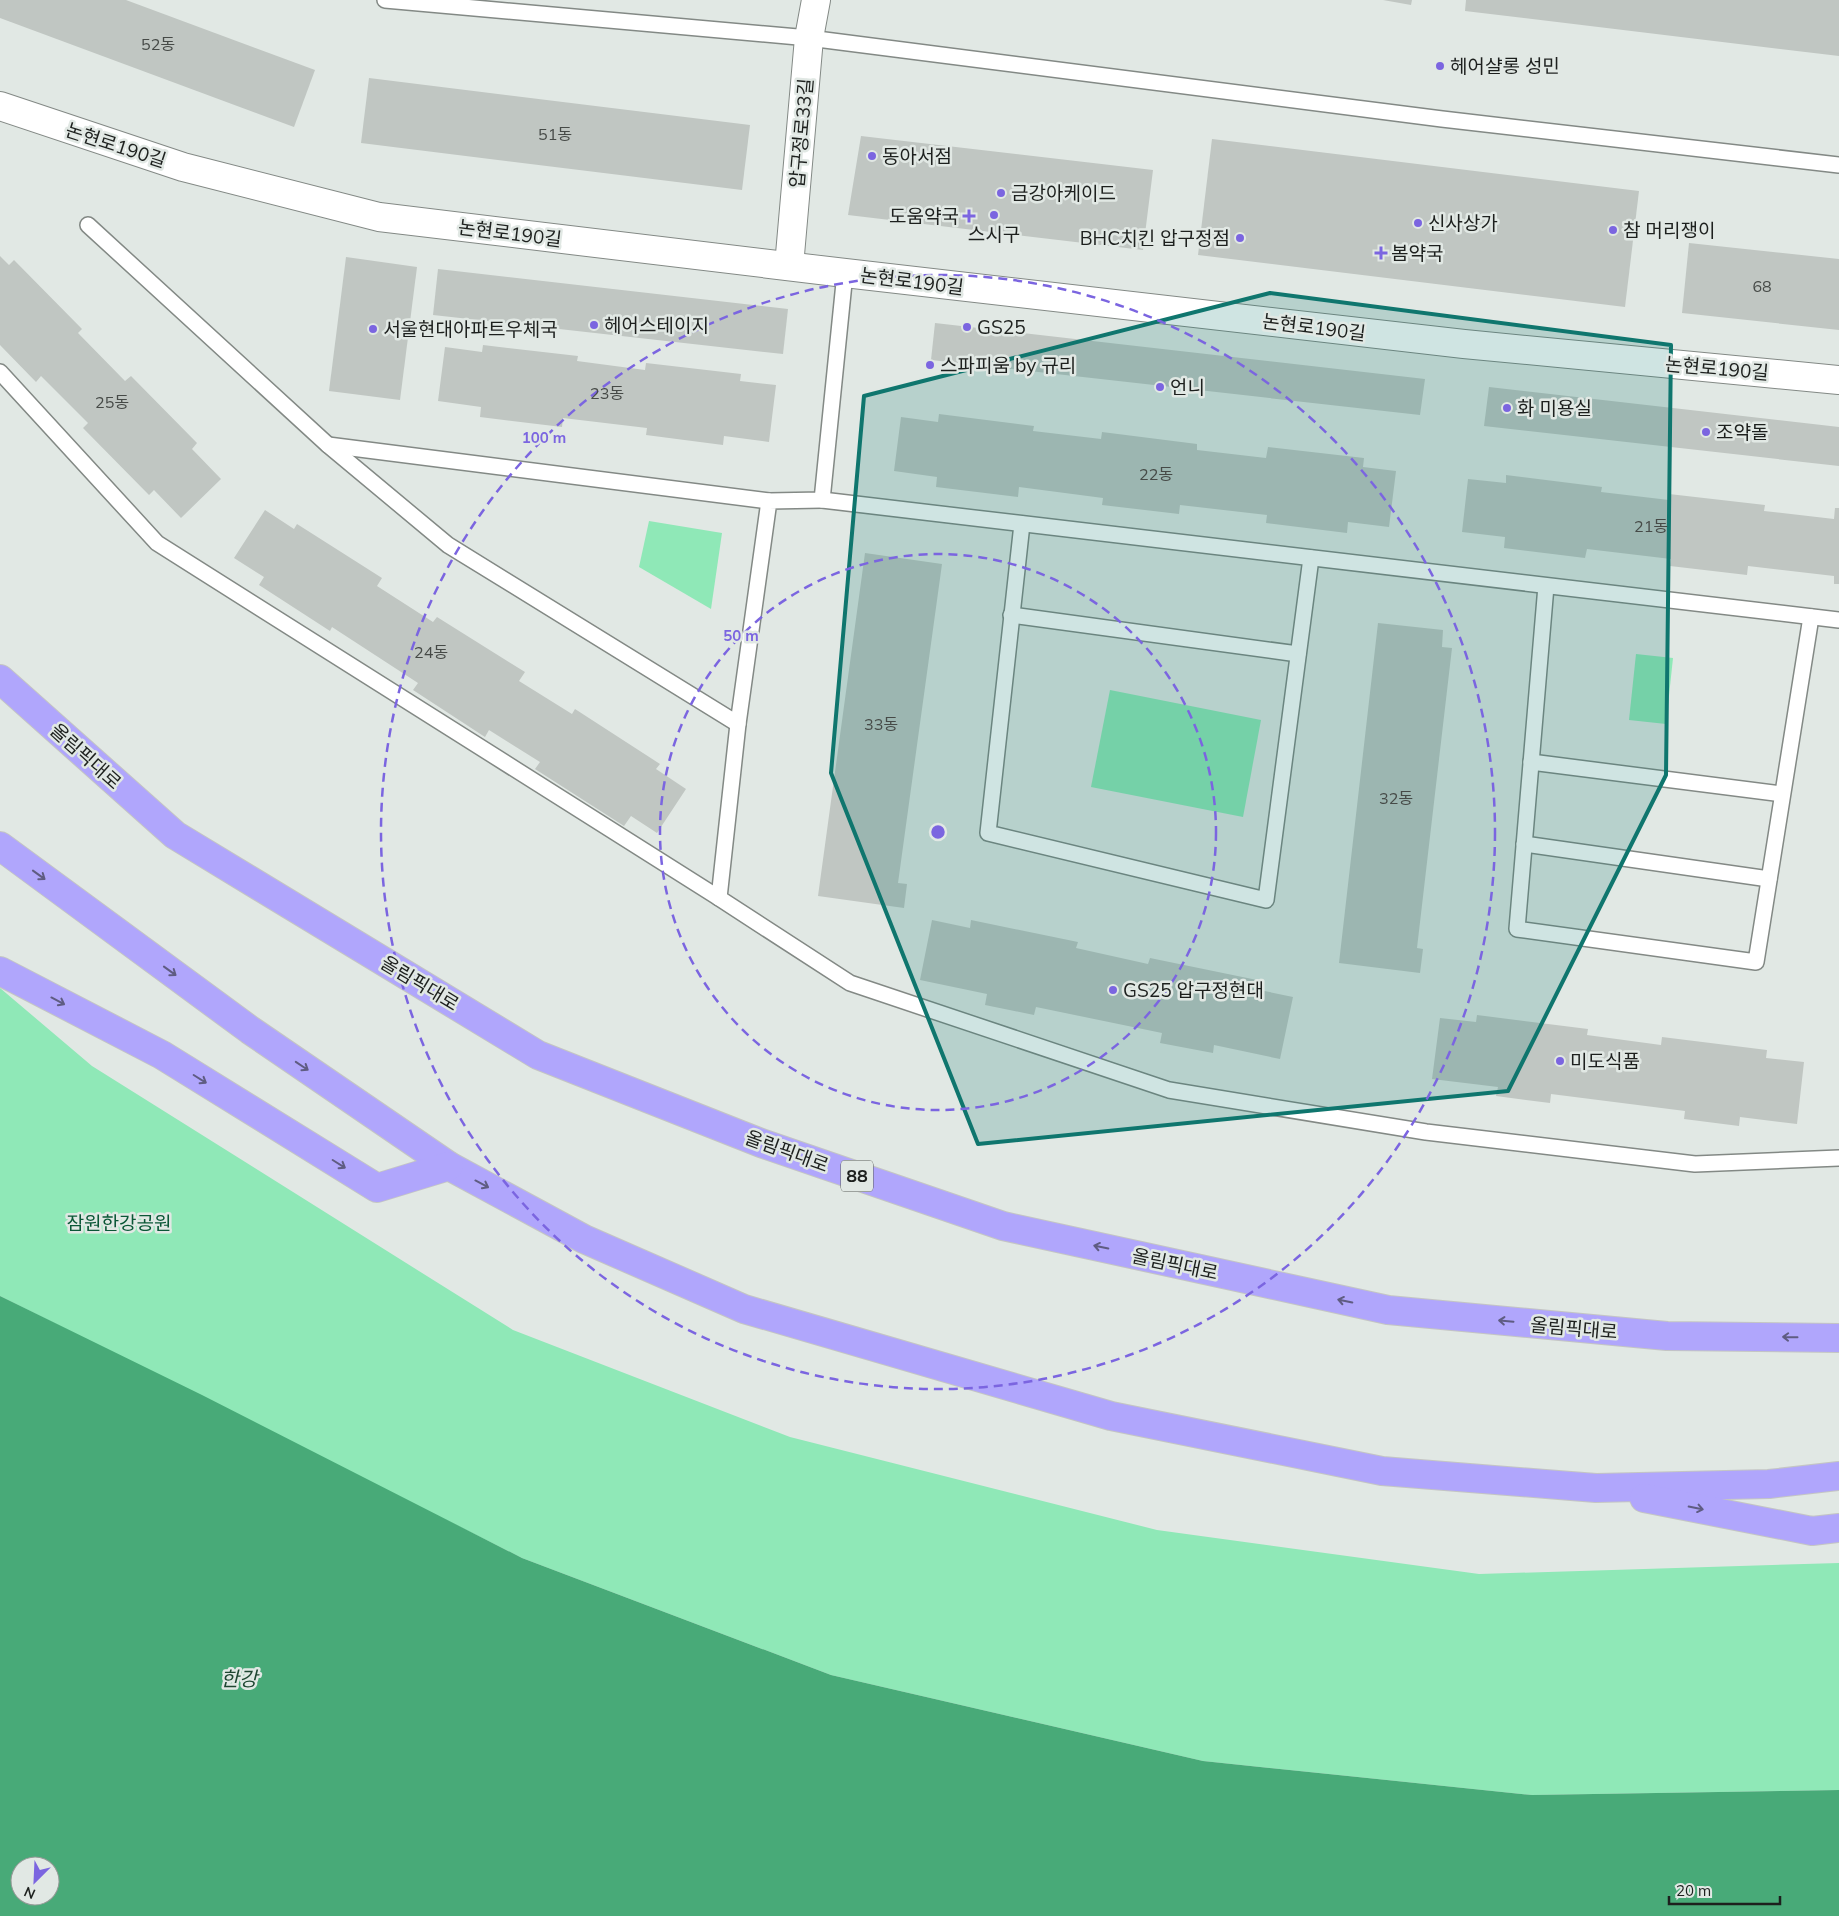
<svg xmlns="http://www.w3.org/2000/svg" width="1839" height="1916" font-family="Mulish,'Noto Sans KR',sans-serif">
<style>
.green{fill:#8fe8b7}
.water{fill:#48aa78;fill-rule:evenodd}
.building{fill:#c0c6c2}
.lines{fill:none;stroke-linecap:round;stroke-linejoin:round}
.service-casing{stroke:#838985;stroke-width:18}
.minor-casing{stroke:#838985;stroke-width:30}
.trunk-casing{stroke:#c4c5c4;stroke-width:30}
.service{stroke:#fff;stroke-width:15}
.minor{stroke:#fff;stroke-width:28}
.trunk{stroke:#b0a6fc;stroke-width:28}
.oneway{stroke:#5f5c82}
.marked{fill:#0f766e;fill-opacity:0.2;stroke:#0f766e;stroke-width:4;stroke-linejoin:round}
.ring{fill:none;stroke:#7b65e0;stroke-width:2.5;stroke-dasharray:9 6}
.poi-dot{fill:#7b65e0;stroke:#e1e8e4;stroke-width:2}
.labels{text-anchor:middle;stroke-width:5;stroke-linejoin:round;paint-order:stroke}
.number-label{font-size:16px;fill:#464a47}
.shield{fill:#e1e8e4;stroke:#585c59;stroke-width:1}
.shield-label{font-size:18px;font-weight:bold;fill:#1d201e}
.poi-label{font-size:19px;fill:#1d201e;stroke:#e1e8e4;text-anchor:start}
.street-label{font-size:19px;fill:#1d201e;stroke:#e1e8e4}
.park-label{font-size:19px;fill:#0a5736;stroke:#e1e8e4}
.water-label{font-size:20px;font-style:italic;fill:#1e4631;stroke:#e1e8e4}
.centre{fill:#7b65e0;stroke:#e1e8e4;stroke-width:2.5}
.ring-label{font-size:15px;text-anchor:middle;font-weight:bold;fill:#7b65e0;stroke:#e1e8e4;stroke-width:5;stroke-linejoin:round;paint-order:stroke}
</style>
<rect width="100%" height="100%" fill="#e1e8e4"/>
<!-- green -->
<g class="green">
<path d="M649 521 722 533 711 609 639 567Z"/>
<path d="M1636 654 1673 658 1666 724 1629 720Z"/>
<path d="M1110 690 1261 720 1243 817 1091 787Z"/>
<path d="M0 988 92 1066 513 1330 790 1437 1157 1530 1479 1574 1839 1563V1790L1532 1795 1203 1761 831 1675 522 1558 0 1296Z"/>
</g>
<!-- water -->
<path class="water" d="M0 1296 202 1395 522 1558 831 1675 1203 1761 1532 1795 1839 1790V1916H0ZM20 1866H50V1896H20Z"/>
<!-- building -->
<g class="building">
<path d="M0 0H126L315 70 294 127 0 18Z"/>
<path d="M1383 0H1412L1411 5Z"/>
<path d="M1466 0H1839V56L1465 11Z"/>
<path d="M369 78 750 125 742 190 361 143Z"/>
<path d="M861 136 1153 170 1143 250 848 215Z"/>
<path d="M1212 139 1639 191 1625 307 1198 255Z"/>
<path d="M1689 243 1839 259V330L1682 313Z"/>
<path d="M0 256 9 265 14 260 82 329 78 333 125 381 131 376 197 443 192 449 221 479 181 518 154 490 149 495 83 428 88 423 41 376 36 382 0 345Z"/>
<path d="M346 257 417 267 400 400 329 391Z"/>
<path d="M438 269 788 309 783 354 433 315Z"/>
<path d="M935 323 1425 379 1420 415 931 360Z"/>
<path d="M483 345 578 356 577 361 645 370 646 363 741 374 740 381 776 385 769 442 724 436 723 445 646 435 647 428 563 418 562 427 480 417 481 407 438 401 445 347 482 352Z"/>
<path d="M1489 387 1839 427V466L1484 426Z"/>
<path d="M939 414 1034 426 1033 431 1101 439 1102 432 1197 444V450L1266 458 1268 447 1364 458 1363 467 1396 471 1389 527 1348 522 1347 533 1266 523 1267 515 1180 505 1179 514 1102 505 1103 498 1019 487 1018 497 936 487 937 477 894 471 901 417 938 422Z"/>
<path d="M1506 475 1602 487 1601 492 1669 500V494L1765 505 1764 511 1834 519 1835 508H1839V584H1834V576L1748 566 1747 575 1670 566 1671 559 1587 549 1585 558 1504 548 1505 537 1462 532 1468 479 1506 483Z"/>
<path d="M265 510 294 529 297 524 382 578 377 586 433 622 437 617 525 672 519 681 572 714 575 709 660 764 656 769 686 789 657 833 631 816 624 826 535 769 540 762 489 730 485 737 413 690 418 683 332 627 330 631 259 585 264 577 234 558Z"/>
<path d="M865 553 942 564 898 883 907 884 904 908 818 896Z"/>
<path d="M1378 623 1443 630 1442 647 1452 648 1417 948 1423 949 1420 973 1339 963Z"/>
<path d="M932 920 970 928 971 920 1078 942 1076 948 1148 964 1150 958 1257 980 1255 989 1293 997 1280 1059 1214 1045 1213 1053 1160 1043 1162 1033 1036 1007 1034 1015 985 1005 987 994 920 980Z"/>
<path d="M1477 1015 1588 1029 1587 1035 1661 1045 1662 1037 1767 1050 1766 1058 1804 1062 1797 1124 1740 1117 1739 1126 1684 1119 1685 1111 1551 1094 1550 1103 1496 1096 1498 1087 1432 1079 1440 1018 1476 1022Z"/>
</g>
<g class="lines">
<!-- service casing -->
<g class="service-casing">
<g id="service">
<path d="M385 0 809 38 1442 119 1839 165"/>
<path d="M88 225 328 445 448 545 738 724"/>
<path d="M845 273 822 500 769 501 738 724 719 898 850 983 1169 1090 1426 1132 1695 1164 1839 1158"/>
<path d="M0 372 157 543 719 898"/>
<path d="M328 445 769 501"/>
<path d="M822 500 1839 620"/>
<path d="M1022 524 988 833 1266 900 1311 558"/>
<path d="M1546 586 1517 929 1756 962 1811 617"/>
<path d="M1011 615 1298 654"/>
<path d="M1531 762 1782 794"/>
<path d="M1524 844 1769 879"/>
</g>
</g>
<!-- minor casing -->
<g class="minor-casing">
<g id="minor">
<path d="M0 106 183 167 379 217 845 273 1464 344 1839 380"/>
<path d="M789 266 809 38 816 0"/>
</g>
</g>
<!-- trunk casing -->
<g class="trunk-casing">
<g id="trunk">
<path d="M0 679 175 835 538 1055 761 1143 1003 1226 1388 1310 1667 1336 1839 1338"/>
<path d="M0 846 250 1030 449 1166 584 1239 744 1309 1111 1416 1382 1471 1596 1488 1769 1484 1839 1476"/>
<path d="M0 971 162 1055 377 1188 449 1166"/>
<path d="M1644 1498 1812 1531 1839 1528"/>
</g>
</g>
<!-- service -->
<use href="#service" class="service"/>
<!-- minor -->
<use href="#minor" class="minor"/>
<!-- trunk -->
<use href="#trunk" class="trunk"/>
</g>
<!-- one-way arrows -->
<defs><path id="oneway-shaft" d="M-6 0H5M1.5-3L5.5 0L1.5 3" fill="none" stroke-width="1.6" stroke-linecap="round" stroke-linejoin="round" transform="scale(1.25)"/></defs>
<g class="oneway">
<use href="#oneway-shaft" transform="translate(39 875) rotate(36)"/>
<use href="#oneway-shaft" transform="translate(170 971) rotate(36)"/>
<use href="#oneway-shaft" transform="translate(58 1001) rotate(28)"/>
<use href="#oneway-shaft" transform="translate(302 1066) rotate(34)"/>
<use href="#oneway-shaft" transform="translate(200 1079) rotate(32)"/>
<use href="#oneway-shaft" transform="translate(339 1164) rotate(32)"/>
<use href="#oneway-shaft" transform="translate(482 1184) rotate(28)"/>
<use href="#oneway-shaft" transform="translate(1101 1247) rotate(-168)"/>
<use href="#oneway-shaft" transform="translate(1345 1301) rotate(-168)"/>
<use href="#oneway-shaft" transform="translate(1506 1321) rotate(-175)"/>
<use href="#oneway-shaft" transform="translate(1790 1337) rotate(-179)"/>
<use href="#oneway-shaft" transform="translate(1696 1508) rotate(11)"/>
</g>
<!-- marked area -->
<path class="marked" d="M1270 293 1671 345 1666 775 1508 1091 978 1144 831 773 864 396Z"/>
<!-- distance rings -->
<g class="ring">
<circle cx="938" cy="832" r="278"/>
<circle cx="938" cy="832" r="557"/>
</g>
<!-- markers -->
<g class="poi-dot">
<circle cx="1440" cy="66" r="5"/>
<circle cx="872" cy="156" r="5"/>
<circle cx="1001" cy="193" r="5"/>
<circle cx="994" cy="215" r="5"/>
<path d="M966.5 208.5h5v5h5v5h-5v5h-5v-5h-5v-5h5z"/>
<circle cx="1418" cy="223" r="5"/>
<circle cx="1613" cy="230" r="5"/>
<circle cx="1240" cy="238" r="5"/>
<path d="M1378.5 245.5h5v5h5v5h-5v5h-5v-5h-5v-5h5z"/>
<circle cx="594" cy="325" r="5"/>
<circle cx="967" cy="327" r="5"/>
<circle cx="373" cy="329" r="5"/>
<circle cx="930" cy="365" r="5"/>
<circle cx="1160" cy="387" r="5"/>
<circle cx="1507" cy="408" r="5"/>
<circle cx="1706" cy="432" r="5"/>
<circle cx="1113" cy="990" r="5"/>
<circle cx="1560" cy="1061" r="5"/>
</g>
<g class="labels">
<!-- number labels -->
<g class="number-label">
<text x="158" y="50">52동</text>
<text x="555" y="140">51동</text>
<text x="1762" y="292">68</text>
<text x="607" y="399">23동</text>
<text x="112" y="408">25동</text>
<text x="1156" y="480">22동</text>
<text x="1651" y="532">21동</text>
<text x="431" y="658">24동</text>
<text x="881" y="730">33동</text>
<text x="1396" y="804">32동</text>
</g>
<!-- shield labels -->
<rect class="shield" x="841" y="1160.5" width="32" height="31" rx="4"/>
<g class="shield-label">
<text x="857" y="1182">88</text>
</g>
<!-- poi labels -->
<g class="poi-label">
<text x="1450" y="73">헤어샬롱 성민</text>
<text x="882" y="163">동아서점</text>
<text x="1011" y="200">금강아케이드</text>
<text x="959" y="223" text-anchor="end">도움약국</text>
<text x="1428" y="230">신사상가</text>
<text x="1623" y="237">참 머리쟁이</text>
<text x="994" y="241" text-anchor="middle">스시구</text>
<text x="1230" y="245" text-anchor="end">BHC치킨 압구정점</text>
<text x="1391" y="260">봄약국</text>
<text x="604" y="332">헤어스테이지</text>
<text x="977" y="334">GS25</text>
<text x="383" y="336">서울현대아파트우체국</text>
<text x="940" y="372">스파피움 by 규리</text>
<text x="1170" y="394">언니</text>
<text x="1517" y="415">화 미용실</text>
<text x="1716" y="439">조약돌</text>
<text x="1123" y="997">GS25 압구정현대</text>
<text x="1570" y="1068">미도식품</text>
</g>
<!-- street labels -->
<g class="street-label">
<text transform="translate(801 133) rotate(-85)" y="7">압구정로33길</text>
<text transform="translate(116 145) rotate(18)" y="7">논현로190길</text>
<text transform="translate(510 233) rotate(7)" y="7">논현로190길</text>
<text transform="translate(912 281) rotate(7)" y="7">논현로190길</text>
<text transform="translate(1314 327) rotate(7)" y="7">논현로190길</text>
<text transform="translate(1717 368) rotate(5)" y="7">논현로190길</text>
<text transform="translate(86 756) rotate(42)" y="7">올림픽대로</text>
<text transform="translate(420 983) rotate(31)" y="7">올림픽대로</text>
<text transform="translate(787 1151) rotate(20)" y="7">올림픽대로</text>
<text transform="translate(1175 1264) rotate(12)" y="7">올림픽대로</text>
<text transform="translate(1574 1328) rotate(5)" y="7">올림픽대로</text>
</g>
<!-- park labels -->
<g class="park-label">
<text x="119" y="1230">잠원한강공원</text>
</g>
<!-- water labels -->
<g class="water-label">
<text x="239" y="1686">한강</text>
</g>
</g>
<circle cx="938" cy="832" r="8" class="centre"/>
<g class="ring-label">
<text x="544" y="443">100 m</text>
<text x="741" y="641">50 m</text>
</g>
<!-- north arrow -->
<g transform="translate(35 1881) rotate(204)"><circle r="24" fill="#e1e8e4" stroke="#939895"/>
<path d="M0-4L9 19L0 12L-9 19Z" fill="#7b65e0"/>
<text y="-8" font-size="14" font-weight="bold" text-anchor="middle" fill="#1d201e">N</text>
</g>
<!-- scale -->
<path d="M1669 1896v8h111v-8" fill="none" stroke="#1d201e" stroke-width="2.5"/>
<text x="1676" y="1896" font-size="15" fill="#1d201e" stroke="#e1e8e4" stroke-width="4" paint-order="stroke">20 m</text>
</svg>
